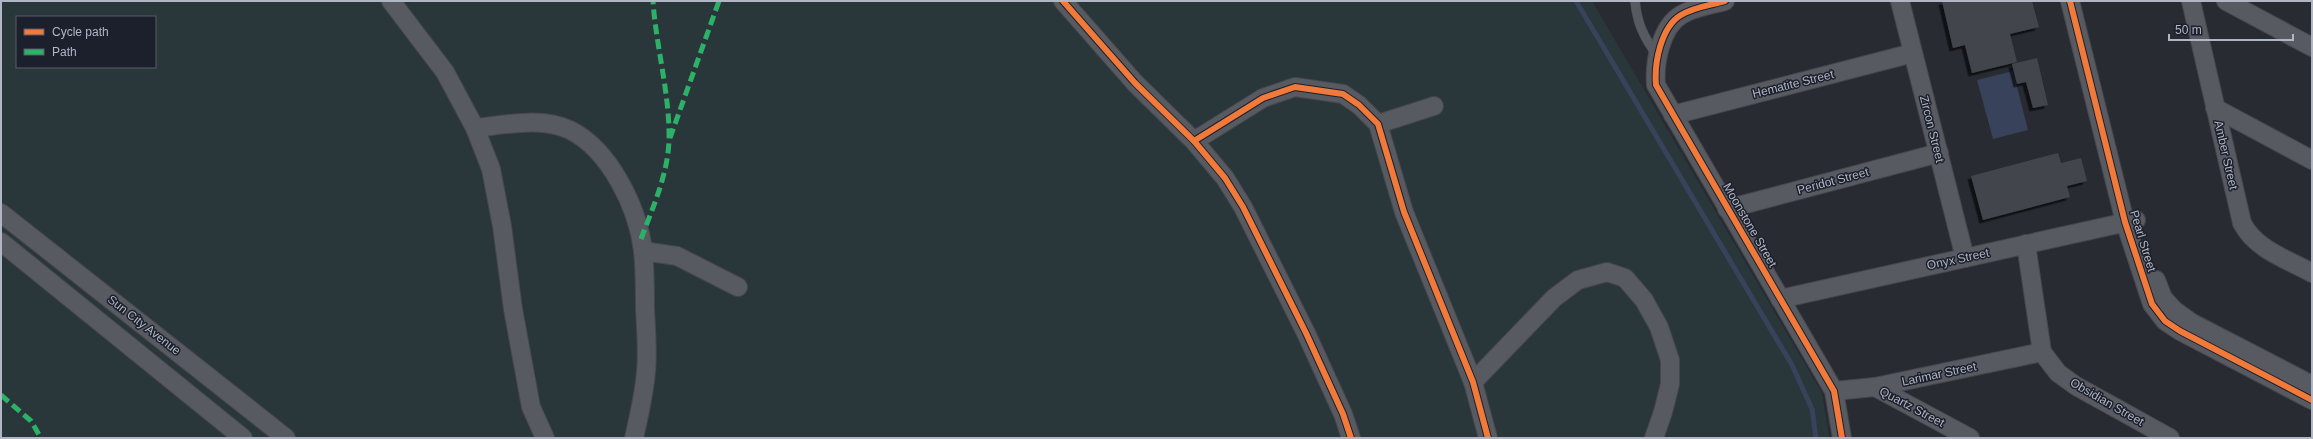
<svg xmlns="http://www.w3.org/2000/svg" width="2313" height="439" font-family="Arial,sans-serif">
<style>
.green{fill:#29373b;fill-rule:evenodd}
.water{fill:#38425b}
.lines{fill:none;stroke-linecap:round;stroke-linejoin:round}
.stream{stroke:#38425b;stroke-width:5}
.building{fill:#42454b;filter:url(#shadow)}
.lane-casing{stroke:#46474d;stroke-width:10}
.street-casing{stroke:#46474d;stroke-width:20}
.lane{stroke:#585a61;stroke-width:9}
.street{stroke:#585a61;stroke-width:18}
.quiet{stroke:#2db169;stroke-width:5;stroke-dasharray:10 5;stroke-linecap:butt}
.cycleway-casing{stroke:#1c202c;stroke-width:8}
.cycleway{stroke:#f17a3a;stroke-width:6}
.labels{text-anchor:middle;stroke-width:3;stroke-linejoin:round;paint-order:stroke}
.street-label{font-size:12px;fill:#b1b6c4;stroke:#1c202c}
</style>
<defs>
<filter id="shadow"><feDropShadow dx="-3.5" dy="3.5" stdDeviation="0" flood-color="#0009"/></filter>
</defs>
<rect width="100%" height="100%" fill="#282b32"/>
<!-- green -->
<path class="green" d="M1 1H1592L1822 393 1829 438H1ZM17 17H155V67H17Z"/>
<!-- water -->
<path class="water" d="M2013 71 2028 130 1993 139 1977 80Z"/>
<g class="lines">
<!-- stream -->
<path class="stream" d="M1576 1 1792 365 1812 409 1816 438"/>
</g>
<!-- building -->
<g class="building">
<path d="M1942 1H2032L2039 27 2010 34 2017 62 1972 73 1965 45 1953 48Z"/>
<path d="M2037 58 2048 105 2033 108 2026 82 2017 84 2012 64Z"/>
<path d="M2058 153 2061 163 2081 158 2087 181 2067 186 2070 197 1983 220 1971 176Z"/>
</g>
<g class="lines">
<!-- lane casing -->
<g class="lane-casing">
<path id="lane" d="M1635 1C1637 23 1644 38 1657 55"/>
</g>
<!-- street casing -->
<g class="street-casing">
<g id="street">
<path d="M391 1 445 72 475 128 491 169 502 226 513 309 531 407 545 438"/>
<path d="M1063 1 1135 83 1194 141 1225 178 1243 207 1306 333 1343 414 1351 438"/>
<path d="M1725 1C1711 5 1694 7 1681 15 1661 27 1654 63 1656 85L1834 391 1842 438"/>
<path d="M1900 1 1965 258"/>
<path d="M2070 1 2125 222 2152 304 2165 321 2180 331 2312 400"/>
<path d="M2191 1 2242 223C2256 250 2287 259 2312 273"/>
<path d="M2226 1 2312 47"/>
<path d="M2215 108 2312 160"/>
<path d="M1673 115 1913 53"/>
<path d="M1378 124 1434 106"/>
<path d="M475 128C505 125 542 116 570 130 610 150 638 208 643 251 645 270 645 290 645 309 646 330 648 351 646 372 644 395 639 416 634 438"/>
<path d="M1194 141 1263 98 1295 87 1343 94 1359 105 1378 124 1404 212 1473 382 1488 438"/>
<path d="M1727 209 1939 153"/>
<path d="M1 213 286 438"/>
<path d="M1 242 243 438"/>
<path d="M2026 244 2042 352 2058 373 2076 386 2170 438"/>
<path d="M643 251 677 256 738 287"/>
<path d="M2156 280 2163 298 2174 310 2192 323 2312 385"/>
<path d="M1780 299 2136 220"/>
<path d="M1473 382 1554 298 1578 280 1607 272 1625 278 1644 300 1659 327 1670 360V384L1663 412 1654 438"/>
<path d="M1875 387 1970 438"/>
<path d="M1834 391 1875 387 2042 352"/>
</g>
</g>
<!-- lane -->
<use href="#lane" class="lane"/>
<!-- street -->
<use href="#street" class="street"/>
<!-- quiet -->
<g class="quiet">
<path d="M670 138 719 1"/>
<path d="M641 239C653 207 668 174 669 140 670 94 656 47 653 1"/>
<path d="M1 395 31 421 41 438"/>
</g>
<!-- cycleway casing -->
<g class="cycleway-casing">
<g id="cycleway">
<path d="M1063 1 1135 83 1194 141 1225 178 1243 207 1306 333 1343 414 1351 438"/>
<path d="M1725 1C1711 5 1694 7 1681 15 1661 27 1654 63 1656 85L1834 391 1842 438"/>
<path d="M2070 1 2125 222 2152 304 2165 321 2180 331 2312 400"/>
<path d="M1194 141 1263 98 1295 87 1343 94 1359 105 1378 124 1404 212 1473 382 1488 438"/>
</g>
</g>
<!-- cycleway -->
<use href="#cycleway" class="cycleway"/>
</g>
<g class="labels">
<!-- street labels -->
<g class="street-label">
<text transform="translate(1793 84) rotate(-14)" y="4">Hematite Street</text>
<text transform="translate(1932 129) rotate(76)" y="4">Zircon Street</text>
<text transform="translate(2226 155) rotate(77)" y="4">Amber Street</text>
<text transform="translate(1833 181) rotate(-15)" y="4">Peridot Street</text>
<text transform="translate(1750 225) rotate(60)" y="4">Moonstone Street</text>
<text transform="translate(2143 241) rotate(73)" y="4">Pearl Street</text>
<text transform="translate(1958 259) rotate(-12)" y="4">Onyx Street</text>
<text transform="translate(144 325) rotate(38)" y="4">Sun City Avenue</text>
<text transform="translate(1939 374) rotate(-12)" y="4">Larimar Street</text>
<text transform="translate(2107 402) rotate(30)" y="4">Obsidian Street</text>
<text transform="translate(1912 407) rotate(28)" y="4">Quartz Street</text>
</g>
</g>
<!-- border -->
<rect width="2313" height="439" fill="none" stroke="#b1b6c4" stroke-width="4"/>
<!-- legend -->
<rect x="16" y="16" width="140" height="52" fill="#1c202c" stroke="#585c69"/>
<rect x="24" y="29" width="20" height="6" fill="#f17a3a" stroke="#585c69"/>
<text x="52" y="36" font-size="12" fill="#b1b6c4">Cycle path</text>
<rect x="24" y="49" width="20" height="6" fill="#2db169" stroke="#585c69"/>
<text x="52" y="56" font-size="12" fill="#b1b6c4">Path</text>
<!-- scale -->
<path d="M2169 34v6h124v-6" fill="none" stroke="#b1b6c4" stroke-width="2"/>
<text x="2175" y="34" font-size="12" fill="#b1b6c4" stroke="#1c202c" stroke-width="3" paint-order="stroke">50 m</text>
</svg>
